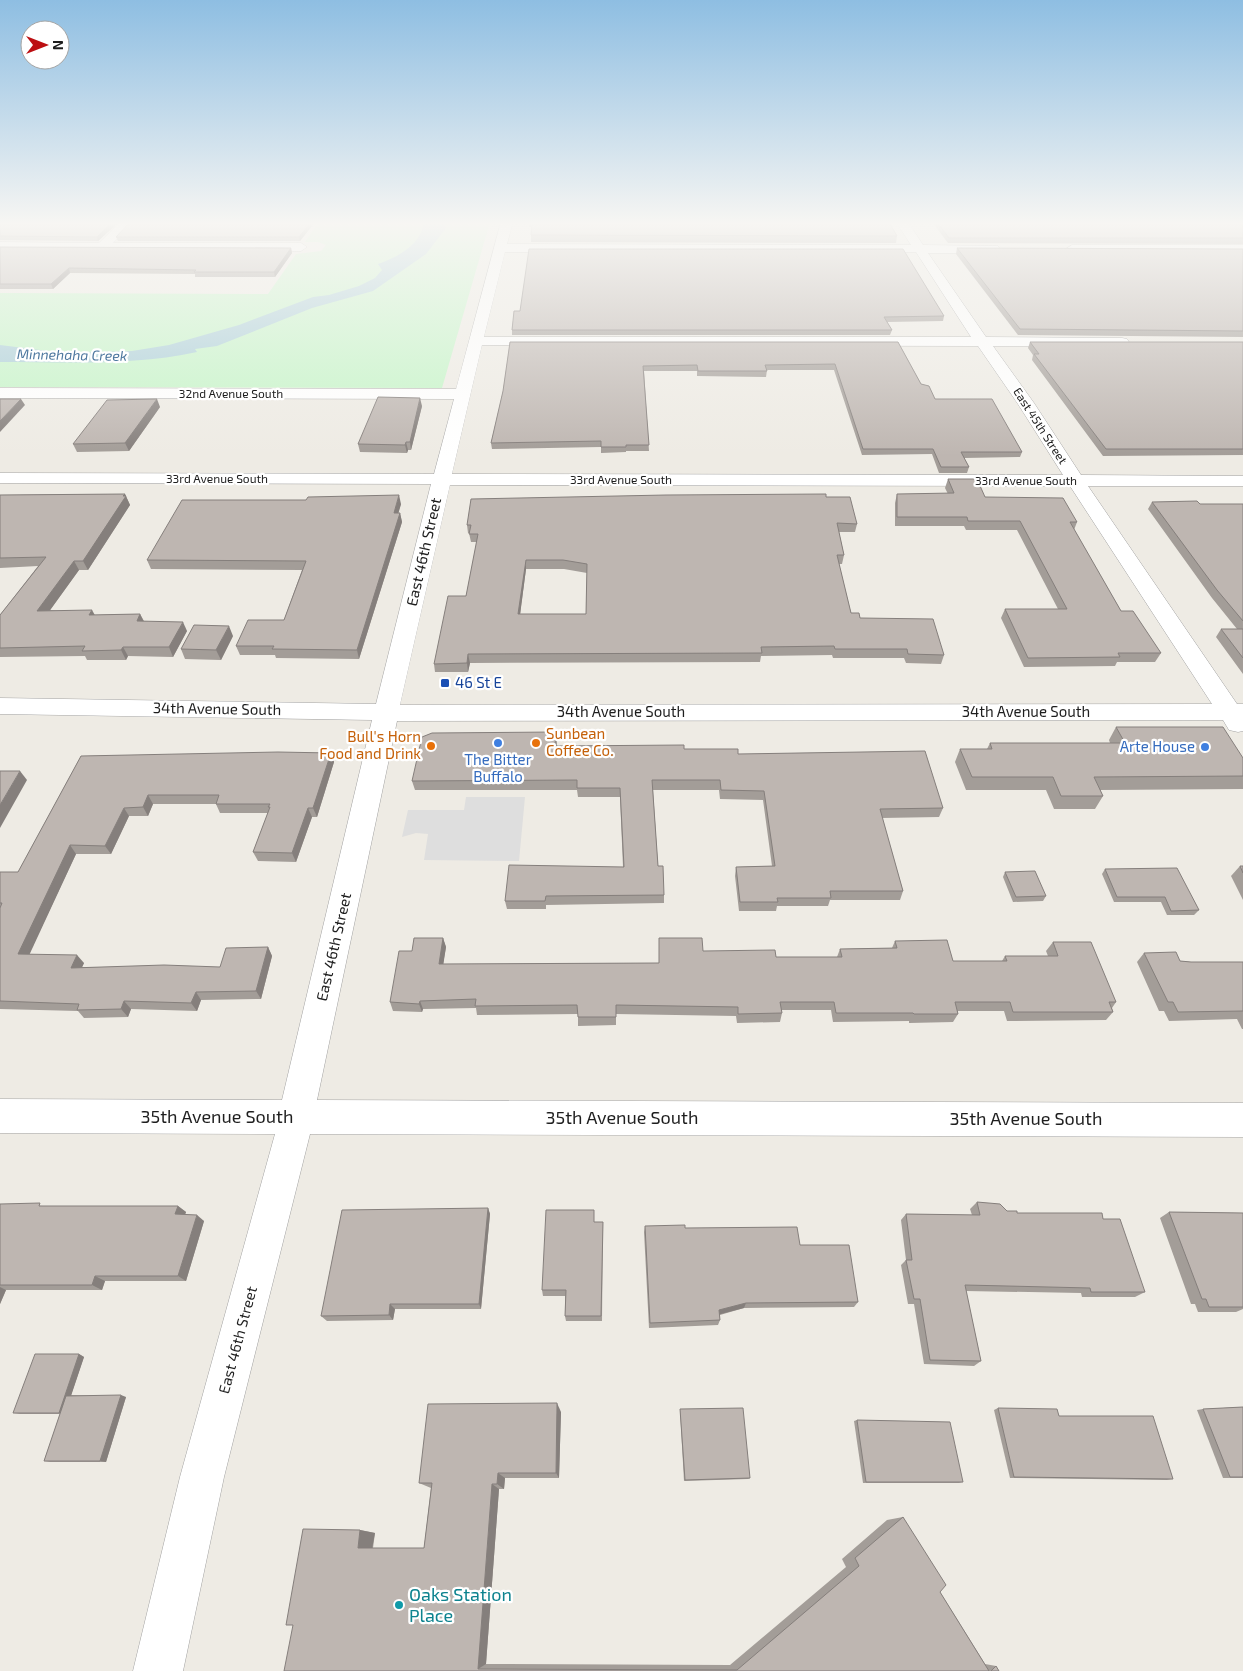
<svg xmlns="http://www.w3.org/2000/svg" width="1243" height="1671" font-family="'Exo 2',sans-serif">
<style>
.park{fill:#c4f5c7}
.parking{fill:#dedede}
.water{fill:#a8ced8}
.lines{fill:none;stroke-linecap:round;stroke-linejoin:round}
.minor-casing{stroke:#a2a2a2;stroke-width:1}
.minor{fill:#fff;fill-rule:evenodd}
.wall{fill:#a39d98;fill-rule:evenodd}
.shaded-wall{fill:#857f7c}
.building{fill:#beb6b1;stroke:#857f7c;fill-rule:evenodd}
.transit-dot{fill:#1a4fb4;stroke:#fff;stroke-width:2}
.shop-dot{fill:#3f7fe0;stroke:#fff;stroke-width:2}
.food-dot{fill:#e8710a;stroke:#fff;stroke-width:2}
.culture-dot{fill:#0f9aa8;stroke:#fff;stroke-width:2}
.labels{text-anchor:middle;stroke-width:4.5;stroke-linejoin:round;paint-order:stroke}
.far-street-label{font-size:12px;fill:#1e1e1e;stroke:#fff}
.far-water-label{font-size:14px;font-style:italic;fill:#4e789f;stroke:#fff}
.street-label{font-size:15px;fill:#1e1e1e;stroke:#fff}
.transit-label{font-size:15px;fill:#164399;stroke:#fff;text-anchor:start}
.food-label{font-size:15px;fill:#c56008;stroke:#fff;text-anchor:start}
.shop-label{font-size:15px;fill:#366cbe;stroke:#fff;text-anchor:end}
.near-street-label{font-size:18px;fill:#1e1e1e;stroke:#fff}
.near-culture-label{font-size:18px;fill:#0d838f;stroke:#fff;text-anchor:start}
</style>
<rect width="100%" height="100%" fill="#eeebe4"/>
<!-- park -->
<path class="park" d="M318 222H490L442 388 0 387V293L268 294 296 254 321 251 326 245 318 242H305Z"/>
<!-- parking -->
<path class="parking" d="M466 797H525L519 861 424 860 428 834 416 833 402 837 408 810H464Z"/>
<!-- water -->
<path class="water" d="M424 222H444L446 228 426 254 373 291 312 308 217 346 195 349 197 352C133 366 65 362 0 362V345L64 353 132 351 169 345 239 325 313 297 329 295 359 286 375 278 382 270 378 264C398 257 421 245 424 222Z"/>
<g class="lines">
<!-- minor casing -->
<g class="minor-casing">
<g id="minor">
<path d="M121 222H134L113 243H301L307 247 301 251 0 250V242L99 243Z"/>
<path d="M501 222H513L507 244 911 245 896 222H908L923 245 998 246 1000 249 994 253H928L986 337 1122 338 1127 339 1129 342 1127 345 1122 346H993L1034 403 1081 475 1243 476V486H1088L1237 704H1243V731L1238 732 1229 730 1223 720 397 721 317 1100 1243 1103V1137L310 1134 224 1477 183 1671H133L180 1477 275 1134 0 1133V1099L282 1100 372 720 0 714V698L376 704 431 484 0 483V473L434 474 454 399 0 398V388L456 389ZM505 252H916L971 337H484ZM482 345 978 346 1018 404 1063 475 452 474ZM450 485 1070 486 1212 704 400 705Z"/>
<path d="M1072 245H1243V253L1068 252 1066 249Z"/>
</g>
</g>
<!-- minor -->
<use href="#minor" class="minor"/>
</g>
<!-- wall -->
<g class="wall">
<path d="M0 222H119L98 241 0 240Z"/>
<path d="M315 222 300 241H118L116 237Z"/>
<path d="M529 222H889L897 236 896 243 531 242V227H529Z"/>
<path d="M932 222H1243V244L948 243Z"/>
<path d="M0 247 291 248 292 253 275 277H195V274L70 273 53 289H0Z"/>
<path d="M957 248 1243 249V337L1018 335 956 254Z"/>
<path d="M514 311 944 316 943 321 887 322 892 330 890 335H512V330Z"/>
<path d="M510 342H898L921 384 935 399 1022 452 1020 457 964 458 969 467 967 473H939L932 454 862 455 834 370H767L766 377 697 376V371H644L649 451H626V452L601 453V447L492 449 491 443 503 391Z"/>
<path d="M1030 342H1243V455L1103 456 1032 360 1033 355 1028 348Z"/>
<path d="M422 406 411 450H408L407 453 360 452 358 444Z"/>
<path d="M160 407 129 451 77 452 73 444Z"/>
<path d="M948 479 985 497 1077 522 1074 530 1121 611 1161 653 1155 662H1117L1115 666 1024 667 1001 618 1005 609H1058L1017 530H966L964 526H895V503L897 494H948L945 488Z"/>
<path d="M125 494 130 505 88 570H79L50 610 95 615 140 614 144 621 187 631 173 657 128 656 126 660H87L85 656 0 657V615L38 566 0 568V495Z"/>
<path d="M826 497 857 524 855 532H839L844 555 842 564H839L851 613 860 618 944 655 941 664 906 663 904 658H833L832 655 761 656 760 662 470 663 468 672H435L434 664 466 596 477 542H471L469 533H468L467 525ZM526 569H564L587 573 586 614H520Z"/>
<path d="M1152 502 1211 505 1243 504V674L1216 637 1221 629H1237L1212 598 1148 509Z"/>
<path d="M401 504 398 513H400L402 522 359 659 276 658 275 655H240L236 646 284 620 302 570 151 569 147 560Z"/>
<path d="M233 636 221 660 185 659 181 649Z"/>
<path d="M1116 727 1243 758V789L1100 790 1103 796 1095 809H1054L1046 790H966L955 762 960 749H987L990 743H1110L1109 740Z"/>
<path d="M557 741V746L684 749 738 754 943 808 939 817 882 818 903 891 900 900H830L828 906H777L776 911H739L735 876 736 867 772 866 763 800 720 799 719 790H653L658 866 664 895V903L546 905V909H507L505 901 623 867 620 797H578L577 790H415L412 781Z"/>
<path d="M331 753 334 762 317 817H312L296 862 258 861 253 852 268 813H220L216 804H153L148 816H129L111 854H76L29 954 84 963 82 967H220L268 947 272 956 261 999 201 1000 197 1011 131 1009 128 1017 84 1018 78 1011 0 1009V872H18L81 756Z"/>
<path d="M1240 866H1243V900L1231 876Z"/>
<path d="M1105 869 1199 910 1194 915H1167L1161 902H1114L1102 874Z"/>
<path d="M1005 872 1046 896 1043 901 1013 902 1003 877Z"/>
<path d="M443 938 446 947 443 964 659 963V938L703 951 776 957H837L840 949 892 948 895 941 953 961H1002L1005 956H1048L1046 951 1053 942 1116 1002 1112 1008 1113 1012 1106 1020 1007 1021 1004 1011H958V1014L953 1022 909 1023V1021L833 1022 831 1010H782V1013L780 1022 737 1023 736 1016 616 1014V1025L578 1026V1014L477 1015 476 1008 423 1009 422 1012 393 1011 390 1002 412 951Z"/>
<path d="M1144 953 1180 961 1191 962H1243V1029H1242L1237 1019 1169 1021 1164 1011H1159L1137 962Z"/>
<path d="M977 1202 1007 1211 1017 1213 1103 1219 1145 1292 1135 1297H1082L1081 1293 966 1291 981 1361 974 1366 924 1364 914 1304H908L901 1265 906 1260 901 1220 906 1214 972 1215 970 1209Z"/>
<path d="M0 1204 43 1206H178L186 1212 185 1214 204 1221 186 1281H105L102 1290H6L0 1304Z"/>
<path d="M488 1208 490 1214 481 1309H395L393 1320 327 1321 321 1316Z"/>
<path d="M594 1210V1222H603L602 1321H566L565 1316V1296H543L542 1290Z"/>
<path d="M1169 1212 1243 1213V1309L1236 1312H1198L1195 1304H1191L1160 1218Z"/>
<path d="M645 1226 685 1228 800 1245 858 1302 854 1307 744 1308 720 1315V1320L718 1325 649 1328 644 1232Z"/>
<path d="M79 1354 84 1357 71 1395 126 1397 106 1462H50L44 1461 60 1414H20L13 1413Z"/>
<path d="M1243 1407V1478H1223L1197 1410 1203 1409Z"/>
<path d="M998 1408 1059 1416 1173 1479 1167 1480 1010 1478 994 1410Z"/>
<path d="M680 1409 750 1478 748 1479 684 1481 680 1411Z"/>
<path d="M561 1412 559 1478H505L504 1489H499L486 1664 730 1665 846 1567 842 1559 887 1520 903 1517 940 1592 985 1664 996 1666 999 1671H284L360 1530 375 1533 373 1548H424L431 1488 419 1483Z"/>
<path d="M857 1420 963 1482 959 1483H863L854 1421Z"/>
</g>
<!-- shaded-wall -->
<g class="shaded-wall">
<path d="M112 222H119L98 241 97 237Z"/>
<path d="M311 222H315L300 241 299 237Z"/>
<path d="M291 248 292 253 275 277 274 272Z"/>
<path d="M69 268 70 273 53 289 51 284Z"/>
<path d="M420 398 422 406 411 450 410 442Z"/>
<path d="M21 399 25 405 0 432V421Z"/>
<path d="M157 399 160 407 129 451 125 443Z"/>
<path d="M406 442 408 450 407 453 405 445Z"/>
<path d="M125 494 130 505 88 570 83 561Z"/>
<path d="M399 495 401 504 396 522 394 513Z"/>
<path d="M400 513 402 522 359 659 357 650Z"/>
<path d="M526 560V569L519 623 518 614Z"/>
<path d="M74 561 79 570 43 620 37 611Z"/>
<path d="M92 610 97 619 89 615Z"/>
<path d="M140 614 145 624 137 621Z"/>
<path d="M183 622 187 631 173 657 169 647Z"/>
<path d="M229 626 233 636 221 660 216 650Z"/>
<path d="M123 647 128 656 126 660 121 650Z"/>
<path d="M468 654 470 663 468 672 467 663Z"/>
<path d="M331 753 334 762 317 817 313 808Z"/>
<path d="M20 771 27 780 0 828V805Z"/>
<path d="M148 795 153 804 148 816 143 807Z"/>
<path d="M124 808 129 816 111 854 105 846Z"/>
<path d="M308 808 312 817 296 862 292 853Z"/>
<path d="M70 845 76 854 26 962 18 954Z"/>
<path d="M443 938 446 947 442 973 439 964Z"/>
<path d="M268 947 272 956 261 999 256 991Z"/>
<path d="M77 955 84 963 78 976 71 968Z"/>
<path d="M196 992 201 1000 197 1011 191 1003Z"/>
<path d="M124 1001 131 1009 128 1017 121 1009Z"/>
<path d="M420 1001 423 1009 422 1012 419 1004Z"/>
<path d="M178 1206 186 1212 183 1221 175 1214Z"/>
<path d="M488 1208 490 1214 481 1309 479 1304Z"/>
<path d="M197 1215 204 1221 186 1281 178 1276Z"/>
<path d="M95 1276 105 1281 102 1290 92 1285Z"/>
<path d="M0 1287 6 1290 0 1304Z"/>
<path d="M746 1303 744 1308 717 1315 719 1310Z"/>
<path d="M390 1304 395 1309 393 1320 389 1315Z"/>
<path d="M79 1354 84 1357 65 1414 59 1413Z"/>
<path d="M121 1395 126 1397 106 1462 100 1461Z"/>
<path d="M557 1403 561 1412 559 1478 556 1473Z"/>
<path d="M498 1473 505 1478 504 1489 497 1484Z"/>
<path d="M492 1484 499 1489 486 1664 478 1669Z"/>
<path d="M360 1530 375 1533 372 1549 358 1548Z"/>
</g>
<!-- building -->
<g class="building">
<path d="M0 222H112L97 237 0 236Z"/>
<path d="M130 222H311L299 237H116Z"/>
<path d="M532 222H889L897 236 531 235Z"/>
<path d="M937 222H1243V238H949Z"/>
<path d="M0 247 291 248 274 272H194L196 270 69 268 51 284H0Z"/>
<path d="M957 248 1243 249V331L1020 329Z"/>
<path d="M529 249H903L944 316 884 317 892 330H512L514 311H520Z"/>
<path d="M510 342H898L921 384 929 386 935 399H992L1022 452H961L969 467H941L933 449H863L835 364 765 365 767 371H698L697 365 643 366 649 445H626V447H601V441L491 443 503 391Z"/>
<path d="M1030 342H1243V449H1106L1034 354H1039Z"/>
<path d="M378 397 420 398 410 442H406L405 445 358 444Z"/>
<path d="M0 399H21L0 421Z"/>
<path d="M157 399 125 443 73 444 107 400Z"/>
<path d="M948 479H977L985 497 1063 498 1077 522H1070L1121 611H1133L1161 653H1118L1120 657 1028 658 1005 609H1067L1020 521H968L967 517H897V494L954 493Z"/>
<path d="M125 494 123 496H126L83 561H74L37 611 92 610 89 615 140 614 137 621 183 622 169 647H123L121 650 82 651 85 646 0 648V615L46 557 0 558V495Z"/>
<path d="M826 494V497H850L857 524 837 523 844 555H837L851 613H859L860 618 933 619 944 655 908 654 907 649H835L834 646 761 647 762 653 468 654 467 663 434 664 448 596H466L478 534H469L471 525H467L471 499 666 495ZM526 560H563L587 564 586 614H518Z"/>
<path d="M399 495 394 513H400L357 650 272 649 274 646H236L248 620H284L306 561 147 560 182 500H306L308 497Z"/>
<path d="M1197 501 1200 504H1243V621L1217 590 1152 502Z"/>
<path d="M194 625 229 626 216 650 181 649Z"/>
<path d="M1221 629H1243V658Z"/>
<path d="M1116 727H1223L1243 758V776L1094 777 1103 796H1061L1053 777H972L960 749H992L990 743H1125Z"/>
<path d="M556 732 555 746 684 745V749H738V754L925 751 943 808 880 809 903 891H830L831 898H777L778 902H740L736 867 775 866 764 791 721 790 720 780H652L658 866H663L664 895 546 896 545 901H505L509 865 624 867 620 788H577V780L412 781 422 737 432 733Z"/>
<path d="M278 752 331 753 313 808H308L292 853 253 852 270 807H268L270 804H216L219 795H148L143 807 124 808 105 846 70 845 18 954 77 955 71 968 164 965 220 967 226 948 268 947 256 991 196 992 191 1003 124 1001 121 1009 77 1010 79 1004 0 1001V908L2 903H0V872H18L81 756Z"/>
<path d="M0 771H20L0 805Z"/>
<path d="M1240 866H1243V873Z"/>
<path d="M1177 868 1199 910 1171 911 1165 897H1117L1105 869Z"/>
<path d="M1035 871 1046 896 1016 897 1005 872Z"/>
<path d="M414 938H443L439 964 659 963V938H702L703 951 775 950 776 957H842L840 949 897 948 895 941 947 940 953 961H1007L1005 956H1058L1053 942H1091L1116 1002H1109L1113 1012H1013L1010 1002H955L958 1014H914L913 1013H836L834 1002H780L782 1013 738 1014V1007L616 1005V1017H578L577 1005 475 1006 476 999 420 1001 419 1004 390 1002 399 951H412Z"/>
<path d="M1176 952 1180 961 1191 962H1243V1011L1178 1012 1173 1002H1168L1144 953Z"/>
<path d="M977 1202 1000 1204 1007 1211H1017V1213H1102L1103 1219H1120L1145 1292H1091L1090 1288 965 1285 981 1361 930 1360 920 1299H914L906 1260H912L906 1214 980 1215Z"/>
<path d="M40 1203 39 1206H178L175 1214 197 1215 178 1276H95L92 1285H0V1204Z"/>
<path d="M488 1208 479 1304H390L389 1315 321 1316 342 1210Z"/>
<path d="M546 1210H594V1222H603L601 1316H565L566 1290H542Z"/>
<path d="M1169 1212 1243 1213V1307H1209L1206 1299H1202Z"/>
<path d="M685 1225V1228L797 1227 800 1245H849L858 1302 746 1303 719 1310 720 1320 650 1323 645 1226Z"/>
<path d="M35 1354H79L59 1413H13Z"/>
<path d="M121 1395 100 1461H44L66 1396Z"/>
<path d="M557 1403 556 1473H498L497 1484H492L478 1669 737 1670 859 1566 855 1558 903 1517 946 1585 940 1592 989 1671H284L293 1625H286L303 1529 360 1530 358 1548H424L432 1483H419L428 1404Z"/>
<path d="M1243 1407V1477H1230L1203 1409Z"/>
<path d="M743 1408 750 1478 685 1480 680 1409Z"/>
<path d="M998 1408 1057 1409 1059 1416H1153L1173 1479 1014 1477Z"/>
<path d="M857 1420 950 1422 963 1482H866Z"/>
<path d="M996 1666 999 1671H991Z"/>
</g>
<!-- sky -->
<linearGradient id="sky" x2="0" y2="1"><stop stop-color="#8ebee2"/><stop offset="0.49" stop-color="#f7f6f3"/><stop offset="1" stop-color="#f7f6f3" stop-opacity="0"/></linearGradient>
<rect width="1243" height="456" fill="url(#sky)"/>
<!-- markers -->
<rect class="transit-dot" x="440" y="678" width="10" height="10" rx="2.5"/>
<g class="shop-dot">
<circle cx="498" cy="743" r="5"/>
<circle cx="1205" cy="747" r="5"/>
</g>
<g class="food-dot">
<circle cx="536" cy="743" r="5"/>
<circle cx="431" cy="746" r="5"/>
</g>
<circle class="culture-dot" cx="399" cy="1605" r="5"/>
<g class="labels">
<!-- far-street labels -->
<g class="far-street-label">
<text x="231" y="398">32nd Avenue South</text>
<text transform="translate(1040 426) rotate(57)" y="4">East 45th Street</text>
<text x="217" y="483">33rd Avenue South</text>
<text x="621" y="484">33rd Avenue South</text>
<text x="1026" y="485">33rd Avenue South</text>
</g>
<!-- far-water labels -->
<g class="far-water-label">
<text transform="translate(72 355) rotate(1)" y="5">Minnehaha Creek</text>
</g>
<!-- street labels -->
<g class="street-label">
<text transform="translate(424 552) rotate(-77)" y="5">East 46th Street</text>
<text transform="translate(217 709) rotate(1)" y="5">34th Avenue South</text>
<text x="621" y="717">34th Avenue South</text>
<text x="1026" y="717">34th Avenue South</text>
<text transform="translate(334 947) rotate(-77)" y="5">East 46th Street</text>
<text transform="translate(238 1340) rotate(-75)" y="5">East 46th Street</text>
</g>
<!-- transit labels -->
<g class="transit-label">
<text x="455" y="688">46 St E</text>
</g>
<!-- food labels -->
<g class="food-label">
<text x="546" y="739">Sunbean<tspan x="546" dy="17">Coffee Co.</tspan></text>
<text x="421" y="742" text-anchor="end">Bull's Horn<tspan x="421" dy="17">Food and Drink</tspan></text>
</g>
<!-- shop labels -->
<g class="shop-label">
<text x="1195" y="752">Arte House</text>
<text x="498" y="765" text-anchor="middle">The Bitter<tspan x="498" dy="17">Buffalo</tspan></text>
</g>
<!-- near-street labels -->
<g class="near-street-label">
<text x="217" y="1123">35th Avenue South</text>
<text x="622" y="1124">35th Avenue South</text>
<text x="1026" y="1125">35th Avenue South</text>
</g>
<!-- near-culture labels -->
<g class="near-culture-label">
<text x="409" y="1601">Oaks Station<tspan x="409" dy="21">Place</tspan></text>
</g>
</g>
<!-- north arrow -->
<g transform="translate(45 45) rotate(90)"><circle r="24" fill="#ffffff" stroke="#a5a5a5"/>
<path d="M0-4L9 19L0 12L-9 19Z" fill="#bc0f12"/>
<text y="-8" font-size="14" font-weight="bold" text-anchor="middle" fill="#1e1e1e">N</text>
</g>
</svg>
